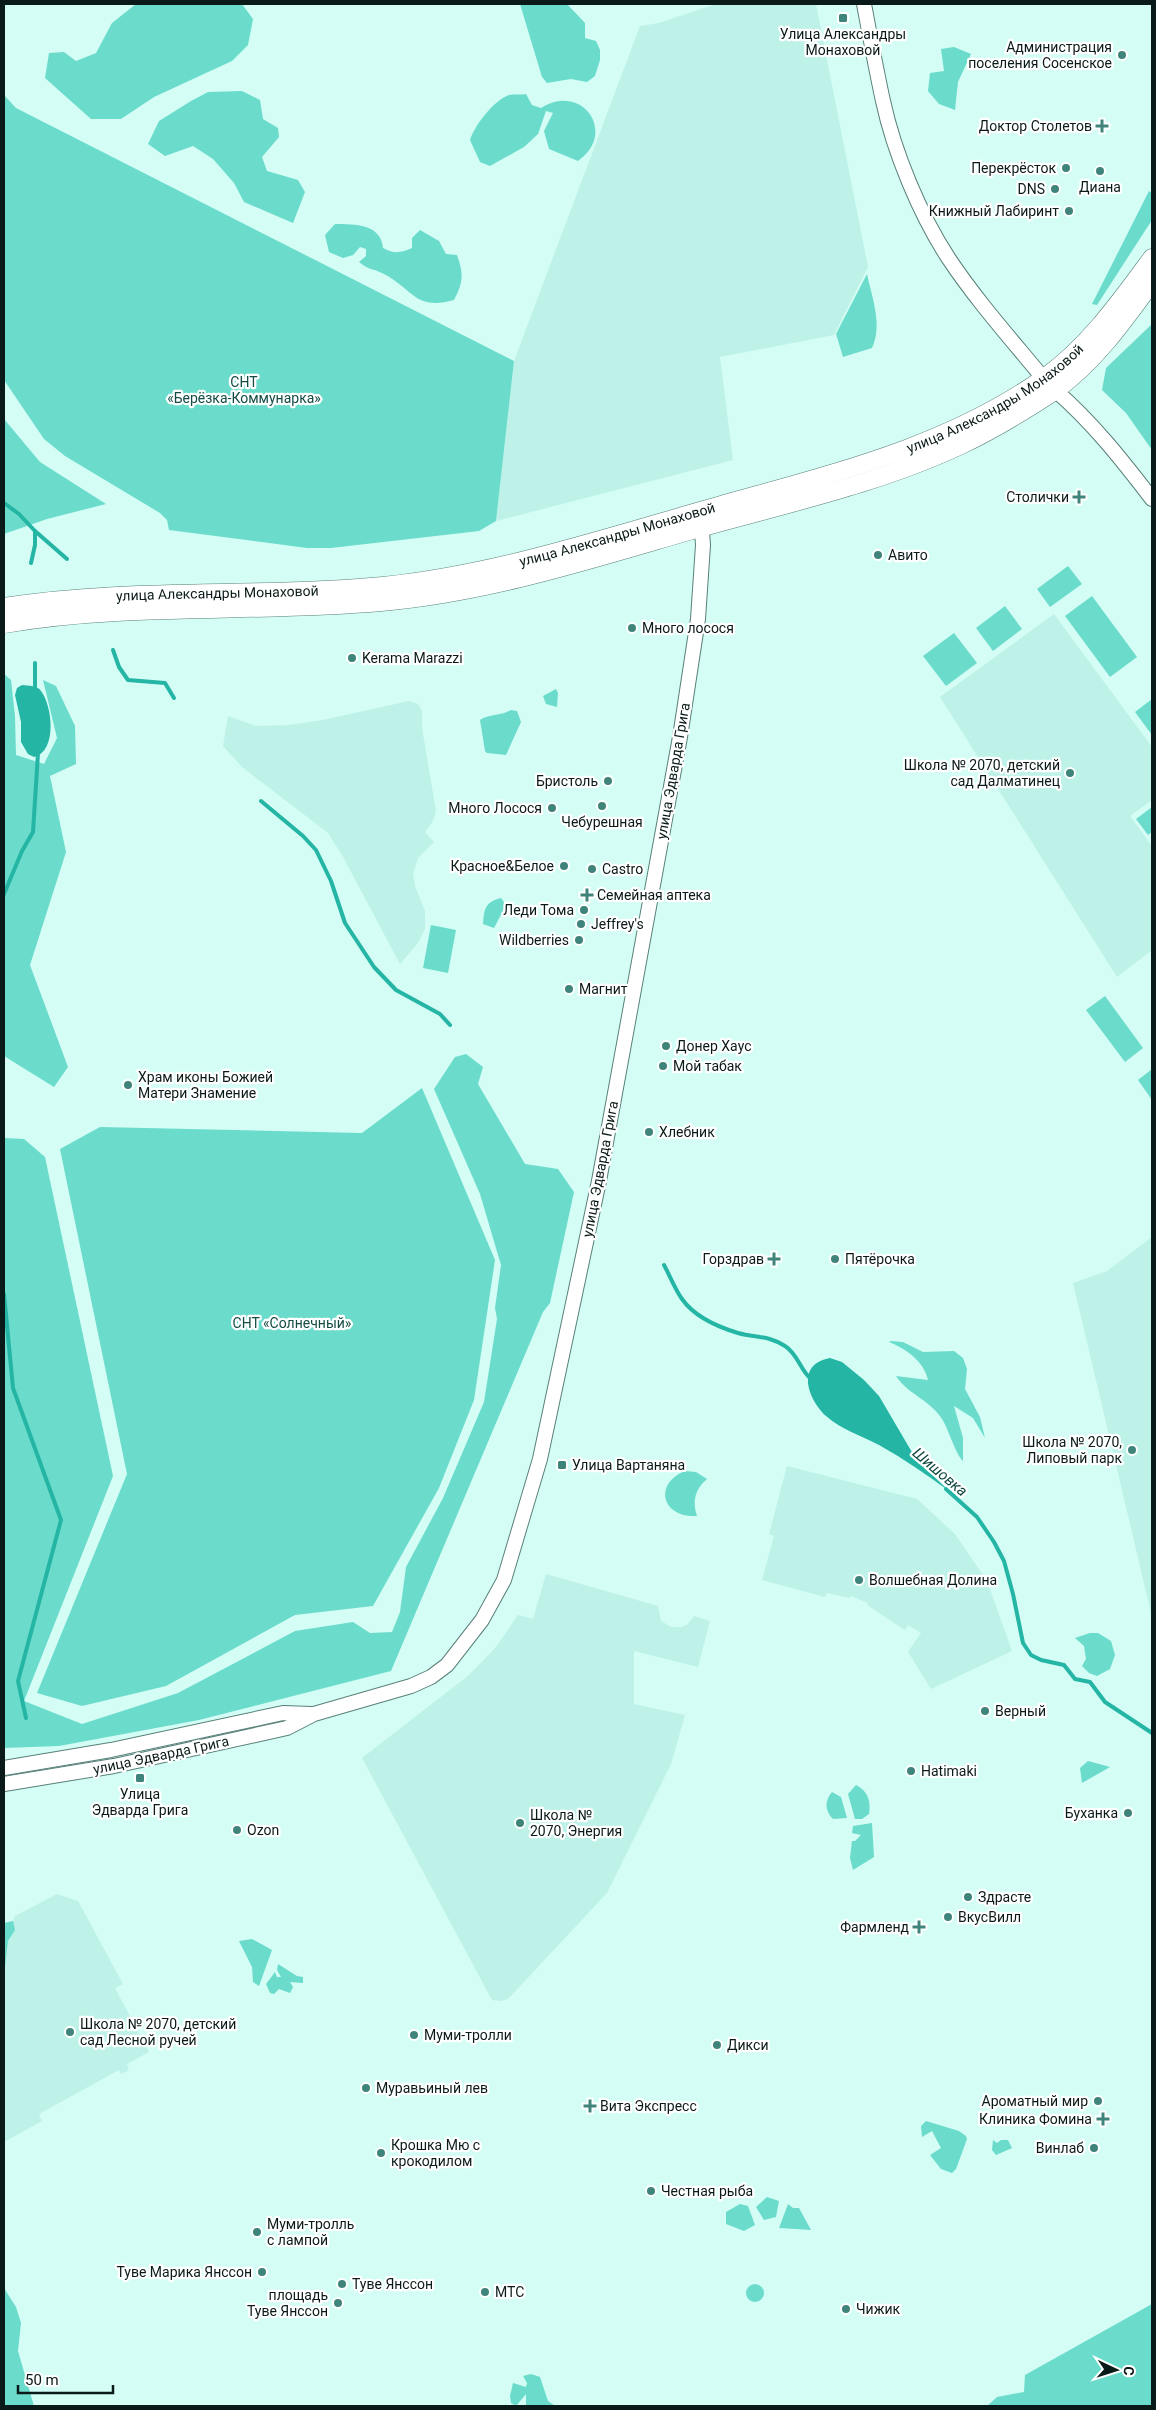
<svg xmlns="http://www.w3.org/2000/svg" width="1156" height="2410" font-family="Roboto,sans-serif">
<style>
.built{fill:#bef2e9}
.green{fill:#6bdccc}
.water{fill:#25b5a5}
.lines{fill:none;stroke-linecap:round;stroke-linejoin:round}
.stream{stroke:#25b5a5;stroke-width:4}
.minor-casing{stroke:#598079;stroke-width:16}
.major-casing{stroke:#598079;stroke-width:19}
.minor{stroke:#fff;stroke-width:14}
.major{stroke:#fff;stroke-width:18}
.poi-dot{fill:#3f847a;stroke:#fff;stroke-width:2}
.labels{text-anchor:middle;stroke-width:4.5;stroke-linejoin:round;paint-order:stroke}
.poi-label{font-size:14px;fill:#0a1a18;stroke:#fff;text-anchor:start}
.park-label{font-size:14px;fill:#134c45;stroke:#fff}
.street-label{font-size:14px;fill:#0a1a18;stroke:#fff}
.water-label{font-size:15px;font-style:italic;fill:#0e4841;stroke:#fff}
</style>
<rect width="100%" height="100%" fill="#d3fdf5"/>
<!-- built -->
<g class="built">
<path d="M716 4H816L868 267 834 335 720 357 733 460 496 521 514 361 640 26 659 23Z"/>
<path d="M1054 614 1152 747V800L1130 816 1152 846V950L1117 977 940 697Z"/>
<path d="M409 701 418 704 422 711V728L436 811 433 821 425 832 434 842 418 858 413 874 415 886 425 911V929L418 943 400 964 342 855 328 833 242 767 223 746 228 716 256 726 289 725 323 720Z"/>
<path d="M1152 1237V1617L1073 1283 1107 1271Z"/>
<path d="M787 1466 917 1499 955 1534 987 1581 1012 1651 931 1689 908 1652 921 1633 908 1625 905 1630 867 1605 868 1603 851 1596 850 1598 827 1593 825 1597 762 1580 774 1536 769 1534Z"/>
<path d="M546 1574 658 1606 661 1621 671 1627H682L688 1624 694 1616 710 1621 698 1667 634 1651V1704L685 1715 671 1764 607 1893 508 1999 500 2001 492 2000 362 1758 469 1675 496 1647 518 1615 533 1619Z"/>
<path d="M57 1894 78 1901 123 1984 115 1988 149 2052 127 2064 129 2070 121 2074 119 2070 39 2114 42 2121 4 2142V1940L15 1916Z"/>
</g>
<!-- green -->
<g class="green">
<path d="M136 4H242L253 19 248 45 232 61 154 97 121 119H91L45 78 49 53 64 52 76 61 96 53 112 23Z"/>
<path d="M520 4H567L585 23V38L596 41 600 50V60L595 76 587 82 571 79 547 83 542 77Z"/>
<path d="M954 47 971 54 958 82 955 110 939 104 928 91 930 73 944 71 941 49Z"/>
<path d="M242 91 260 100 263 119 278 128 279 137 262 157 267 171 298 180 305 192 293 223 244 202 234 183 213 159 193 146 165 156 148 144 159 121 191 101 208 92Z"/>
<path d="M526 94 532 105 541 108C582 82 618 133 578 161L549 149 544 131 553 113 546 111 538 134 524 147 490 166 480 162 470 140C475 125 493 101 509 95 514 94 521 95 526 94Z"/>
<path d="M4 95 16 108 514 361 496 521 479 531 331 548H307L169 530 167 520 160 513 65 456 44 439 4 380Z"/>
<path d="M1149 191 1152 193V220L1097 305 1092 304Z"/>
<path d="M335 224C355 224 381 224 383 248 394 254 401 253 412 248V238L420 230 439 241 446 254 457 255C464 274 463 283 454 300 415 311 413 289 384 274 373 268 370 271 359 262L366 256V249L360 247 353 255 343 258 329 252 325 235Z"/>
<path d="M867 274C872 298 883 325 872 348L843 357 836 334Z"/>
<path d="M1152 324V450L1126 413 1102 390 1106 368Z"/>
<path d="M4 419 40 462 106 504 47 519 4 534Z"/>
<path d="M1068 566 1082 584 1050 607 1037 589Z"/>
<path d="M1092 596 1137 657 1110 677 1065 616Z"/>
<path d="M1005 606 1022 629 993 651 976 628Z"/>
<path d="M954 633 977 663 946 686 923 656Z"/>
<path d="M4 674 11 680 15 716 16 755 44 764 57 738 43 680 56 686 75 726 76 764 50 776 66 852 30 965 68 1067 54 1087 4 1056Z"/>
<path d="M556 689 558 693 557 707 546 704 543 696Z"/>
<path d="M1152 699V735L1135 712Z"/>
<path d="M511 710 517 711 521 722 506 755 487 753 485 751 480 720C489 714 501 716 511 710Z"/>
<path d="M1152 807V832L1148 835 1136 819Z"/>
<path d="M501 898 506 905 494 928 483 924C484 909 485 902 501 898Z"/>
<path d="M431 925 456 930 448 973 423 968Z"/>
<path d="M1105 996 1143 1048 1125 1062 1086 1010Z"/>
<path d="M466 1054 483 1067 478 1084 525 1164 558 1169 574 1192 550 1303 543 1312 391 1671 199 1720 59 1746 4 1748V1138L24 1139 45 1157 113 1476 24 1701 82 1724 178 1693 295 1631 353 1622 370 1633 392 1632 400 1612 406 1567 443 1498 484 1402 497 1319 495 1308 501 1265 480 1194 434 1089 455 1057Z"/>
<path d="M1152 1069V1100L1138 1080Z"/>
<path d="M422 1088 495 1260 474 1400 439 1488 373 1606 295 1615 166 1686 82 1706 37 1693 127 1474 60 1149 100 1127 362 1133Z"/>
<path d="M891 1341 903 1342 923 1352 954 1351 963 1358 967 1369 965 1389 980 1417 985 1438 973 1418 954 1406 963 1438V1461C954 1452 949 1428 940 1416 927 1399 907 1393 896 1376L928 1380C924 1361 906 1349 889 1342Z"/>
<path d="M685 1471 696 1472 707 1479C695 1489 692 1501 697 1516 662 1518 653 1484 685 1471Z"/>
<path d="M1090 1633H1098L1111 1641 1115 1655 1110 1669 1097 1676 1089 1673 1082 1666 1086 1659 1084 1646 1075 1638Z"/>
<path d="M1088 1761 1110 1767 1082 1783 1080 1768Z"/>
<path d="M856 1785C868 1791 871 1801 869 1814L862 1819H855L848 1794Z"/>
<path d="M832 1792 841 1797 847 1818 833 1819C825 1811 824 1801 832 1792Z"/>
<path d="M872 1823 874 1857 853 1870 850 1858 852 1841H855L861 1835 852 1833 853 1826Z"/>
<path d="M13 1921 15 1930 8 1941 4 1975V1923Z"/>
<path d="M252 1939 272 1950 259 1986 253 1982 252 1967 239 1941Z"/>
<path d="M278 1964 297 1976 303 1977V1983L290 1982 293 1987 290 1993 279 1989 274 1994 270 1993 266 1984 275 1972 277 1977H281L277 1970Z"/>
<path d="M926 2121 959 2131 966 2136 967 2139 956 2169 952 2173 941 2169 930 2155 941 2148 932 2131 922 2137 921 2126Z"/>
<path d="M993 2140 997 2143 1001 2140H1008L1012 2148 996 2155 992 2150Z"/>
<path d="M767 2197 779 2201 776 2217 764 2220 756 2207Z"/>
<path d="M740 2204 748 2206 755 2225 744 2231 726 2224V2212Z"/>
<path d="M788 2204 793 2208H799L811 2230 779 2228Z"/>
<circle cx="755" cy="2293" r="9"/>
<path d="M4 2288 16 2307 21 2323 18 2351 34 2406H4Z"/>
<path d="M1152 2304V2406H987L997 2397 1024 2392 1025 2375Z"/>
<path d="M531 2374 540 2377 548 2401 555 2406H526V2394L516 2406 511 2403 510 2396 513 2383 526 2387 527 2383 523 2376Z"/>
</g>
<!-- water -->
<g class="water">
<path d="M22 685C29 686 37 685 41 691 52 705 58 751 34 757L28 754 21 742V722L15 695 17 688Z"/>
<path d="M830 1358 842 1362 864 1380 879 1396 916 1459 949 1491C927 1475 904 1459 879 1445 862 1436 840 1429 826 1416 807 1398 796 1364 830 1358Z"/>
</g>
<g class="lines">
<!-- stream -->
<g class="stream">
<path d="M4 503 19 514 35 531V545L31 563"/>
<path d="M35 531 67 559"/>
<path d="M113 650 119 667 128 680 165 683 174 698"/>
<path d="M35 663V691"/>
<path d="M261 801 303 836 316 850 331 881 345 923 374 967 396 990 440 1014 450 1025"/>
<path d="M4 894 22 851 33 832 38 753"/>
<path d="M664 1265C670 1276 675 1289 682 1299 694 1316 718 1327 738 1333 756 1338 768 1335 785 1346 798 1354 800 1370 811 1379"/>
<path d="M4 1294 13 1388 61 1520 18 1681 26 1718"/>
<path d="M946 1489 977 1517 994 1542 1004 1561 1013 1594 1023 1643 1031 1655 1041 1660 1064 1665 1075 1679 1090 1682 1105 1702 1152 1733"/>
</g>
<!-- minor casing -->
<g class="minor-casing">
<g id="minor">
<path d="M864 4C870 36 876 69 883 101 894 152 920 215 949 259 977 301 1011 339 1043 378"/>
<path d="M1055 390C1093 423 1122 460 1152 499"/>
<path d="M4 1768 111 1750 283 1713 311 1714"/>
<path d="M4 1784 114 1766 287 1728 314 1714 411 1686 431 1677 447 1665 482 1620 504 1580 540 1459 599 1181 680 737 698 619 703 545 701 519"/>
</g>
</g>
<!-- major casing -->
<g class="major-casing">
<g id="major">
<path id="s1" d="M4 607C130 587 257 598 383 586 492 575 599 540 704 510 821 476 943 450 1044 378 1088 347 1121 300 1152 258"/>
<path d="M4 624C129 603 256 613 381 602 486 593 589 560 689 531 780 505 876 485 961 445 993 430 1024 411 1053 392 1093 364 1124 321 1152 282"/>
</g>
</g>
<!-- minor -->
<use href="#minor" class="minor"/>
<!-- major -->
<use href="#major" class="major"/>
</g>
<!-- markers -->
<g class="poi-dot">
<rect x="838" y="13" width="10" height="10" rx="2.5"/>
<circle cx="1122" cy="55" r="5"/>
<path d="M1099.5 118.5h5v5h5v5h-5v5h-5v-5h-5v-5h5z"/>
<circle cx="1066" cy="168" r="5"/>
<circle cx="1100" cy="171" r="5"/>
<circle cx="1055" cy="189" r="5"/>
<circle cx="1069" cy="211" r="5"/>
<path d="M1076.5 489.5h5v5h5v5h-5v5h-5v-5h-5v-5h5z"/>
<circle cx="878" cy="555" r="5"/>
<circle cx="632" cy="628" r="5"/>
<circle cx="352" cy="658" r="5"/>
<circle cx="1070" cy="773" r="5"/>
<circle cx="608" cy="781" r="5"/>
<circle cx="602" cy="806" r="5"/>
<circle cx="552" cy="808" r="5"/>
<circle cx="564" cy="866" r="5"/>
<circle cx="592" cy="869" r="5"/>
<path d="M584.5 887.5h5v5h5v5h-5v5h-5v-5h-5v-5h5z"/>
<circle cx="584" cy="910" r="5"/>
<circle cx="581" cy="924" r="5"/>
<circle cx="579" cy="940" r="5"/>
<circle cx="569" cy="989" r="5"/>
<circle cx="666" cy="1046" r="5"/>
<circle cx="663" cy="1066" r="5"/>
<circle cx="128" cy="1085" r="5"/>
<circle cx="649" cy="1132" r="5"/>
<path d="M771.5 1251.5h5v5h5v5h-5v5h-5v-5h-5v-5h5z"/>
<circle cx="835" cy="1259" r="5"/>
<circle cx="1132" cy="1450" r="5"/>
<rect x="557" y="1460" width="10" height="10" rx="2.5"/>
<circle cx="859" cy="1580" r="5"/>
<circle cx="985" cy="1711" r="5"/>
<circle cx="911" cy="1771" r="5"/>
<rect x="135" y="1773" width="10" height="10" rx="2.5"/>
<circle cx="1128" cy="1813" r="5"/>
<circle cx="520" cy="1823" r="5"/>
<circle cx="237" cy="1830" r="5"/>
<circle cx="968" cy="1897" r="5"/>
<circle cx="948" cy="1917" r="5"/>
<path d="M916.5 1919.5h5v5h5v5h-5v5h-5v-5h-5v-5h5z"/>
<circle cx="70" cy="2032" r="5"/>
<circle cx="414" cy="2035" r="5"/>
<circle cx="717" cy="2045" r="5"/>
<circle cx="366" cy="2088" r="5"/>
<circle cx="1098" cy="2101" r="5"/>
<path d="M587.5 2098.5h5v5h5v5h-5v5h-5v-5h-5v-5h5z"/>
<path d="M1100.5 2111.5h5v5h5v5h-5v5h-5v-5h-5v-5h5z"/>
<circle cx="1094" cy="2148" r="5"/>
<circle cx="381" cy="2153" r="5"/>
<circle cx="651" cy="2191" r="5"/>
<circle cx="257" cy="2232" r="5"/>
<circle cx="262" cy="2272" r="5"/>
<circle cx="342" cy="2284" r="5"/>
<circle cx="485" cy="2292" r="5"/>
<circle cx="338" cy="2303" r="5"/>
<circle cx="846" cy="2309" r="5"/>
</g>
<g class="labels">
<!-- poi labels -->
<g class="poi-label">
<text x="843" y="39" text-anchor="middle">Улица Александры<tspan x="843" dy="16">Монаховой</tspan></text>
<text x="1112" y="52" text-anchor="end">Администрация<tspan x="1112" dy="16">поселения Сосенское</tspan></text>
<text x="1092" y="131" text-anchor="end">Доктор Столетов</text>
<text x="1056" y="173" text-anchor="end">Перекрёсток</text>
<text x="1100" y="192" text-anchor="middle">Диана</text>
<text x="1045" y="194" text-anchor="end">DNS</text>
<text x="1059" y="216" text-anchor="end">Книжный Лабиринт</text>
<text x="1069" y="502" text-anchor="end">Столички</text>
<text x="888" y="560">Авито</text>
<text x="642" y="633">Много лосося</text>
<text x="362" y="663">Kerama Marazzi</text>
<text x="1060" y="770" text-anchor="end">Школа № 2070, детский<tspan x="1060" dy="16">сад Далматинец</tspan></text>
<text x="598" y="786" text-anchor="end">Бристоль</text>
<text x="542" y="813" text-anchor="end">Много Лосося</text>
<text x="602" y="827" text-anchor="middle">Чебурешная</text>
<text x="554" y="871" text-anchor="end">Красное&amp;Белое</text>
<text x="602" y="874">Castro</text>
<text x="597" y="900">Семейная аптека</text>
<text x="574" y="915" text-anchor="end">Леди Тома</text>
<text x="591" y="929">Jeffrey's</text>
<text x="569" y="945" text-anchor="end">Wildberries</text>
<text x="579" y="994">Магнит</text>
<text x="676" y="1051">Донер Хаус</text>
<text x="673" y="1071">Мой табак</text>
<text x="138" y="1082">Храм иконы Божией<tspan x="138" dy="16">Матери Знамение</tspan></text>
<text x="659" y="1137">Хлебник</text>
<text x="764" y="1264" text-anchor="end">Горздрав</text>
<text x="845" y="1264">Пятёрочка</text>
<text x="1122" y="1447" text-anchor="end">Школа № 2070,<tspan x="1122" dy="16">Липовый парк</tspan></text>
<text x="572" y="1470">Улица Вартаняна</text>
<text x="869" y="1585">Волшебная Долина</text>
<text x="995" y="1716">Верный</text>
<text x="921" y="1776">Hatimaki</text>
<text x="140" y="1799" text-anchor="middle">Улица<tspan x="140" dy="16">Эдварда Грига</tspan></text>
<text x="1118" y="1818" text-anchor="end">Буханка</text>
<text x="530" y="1820">Школа №<tspan x="530" dy="16">2070, Энергия</tspan></text>
<text x="247" y="1835">Ozon</text>
<text x="978" y="1902">Здрасте</text>
<text x="958" y="1922">ВкусВилл</text>
<text x="909" y="1932" text-anchor="end">Фармленд</text>
<text x="80" y="2029">Школа № 2070, детский<tspan x="80" dy="16">сад Лесной ручей</tspan></text>
<text x="424" y="2040">Муми-тролли</text>
<text x="727" y="2050">Дикси</text>
<text x="376" y="2093">Муравьиный лев</text>
<text x="1088" y="2106" text-anchor="end">Ароматный мир</text>
<text x="600" y="2111">Вита Экспресс</text>
<text x="1092" y="2124" text-anchor="end">Клиника Фомина</text>
<text x="391" y="2150">Крошка Мю с<tspan x="391" dy="16">крокодилом</tspan></text>
<text x="1084" y="2153" text-anchor="end">Винлаб</text>
<text x="661" y="2196">Честная рыба</text>
<text x="267" y="2229">Муми-тролль<tspan x="267" dy="16">с лампой</tspan></text>
<text x="252" y="2277" text-anchor="end">Туве Марика Янссон</text>
<text x="352" y="2289">Туве Янссон</text>
<text x="495" y="2297">МТС</text>
<text x="328" y="2300" text-anchor="end">площадь<tspan x="328" dy="16">Туве Янссон</tspan></text>
<text x="856" y="2314">Чижик</text>
</g>
<!-- park labels -->
<g class="park-label">
<text x="244" y="387">СНТ<tspan x="244" dy="16">«Берёзка-Коммунарка»</tspan></text>
<text x="292" y="1328">СНТ «Солнечный»</text>
</g>
<!-- street labels -->
<g class="street-label">
<text dy="5" stroke="none"><textPath href="#s1" startOffset="1024">улица Александры Монаховой</textPath></text>
<text dy="5" stroke="none"><textPath href="#s1" startOffset="620">улица Александры Монаховой</textPath></text>
<text dy="5" stroke="none"><textPath href="#s1" startOffset="214">улица Александры Монаховой</textPath></text>
<text transform="translate(673 771) rotate(-80)" y="5">улица Эдварда Грига</text>
<text transform="translate(600 1169) rotate(-79)" y="5">улица Эдварда Грига</text>
<text transform="translate(161 1755) rotate(-12)" y="5">улица Эдварда Грига</text>
</g>
<!-- water labels -->
<g class="water-label">
<text transform="translate(940 1472) rotate(40)" y="5">Шишовка</text>
</g>
</g>
<!-- border -->
<rect width="1156" height="2410" fill="none" stroke="#0a1a18" stroke-width="10"/>
<!-- north arrow -->
<g transform="translate(1116 2370) rotate(94)" stroke="#ffffff" stroke-width="4" paint-order="stroke">
<path d="M0-4L9 19L0 12L-9 19Z" fill="#0a1a18"/>
<text y="-8" font-size="14" font-weight="bold" text-anchor="middle" fill="#0a1a18">С</text>
</g>
<!-- scale -->
<path d="M18 2385v8h95v-8" fill="none" stroke="#0a1a18" stroke-width="2.5"/>
<text x="25" y="2385" font-size="15" fill="#0a1a18" stroke="#ffffff" stroke-width="4" paint-order="stroke">50 m</text>
</svg>
